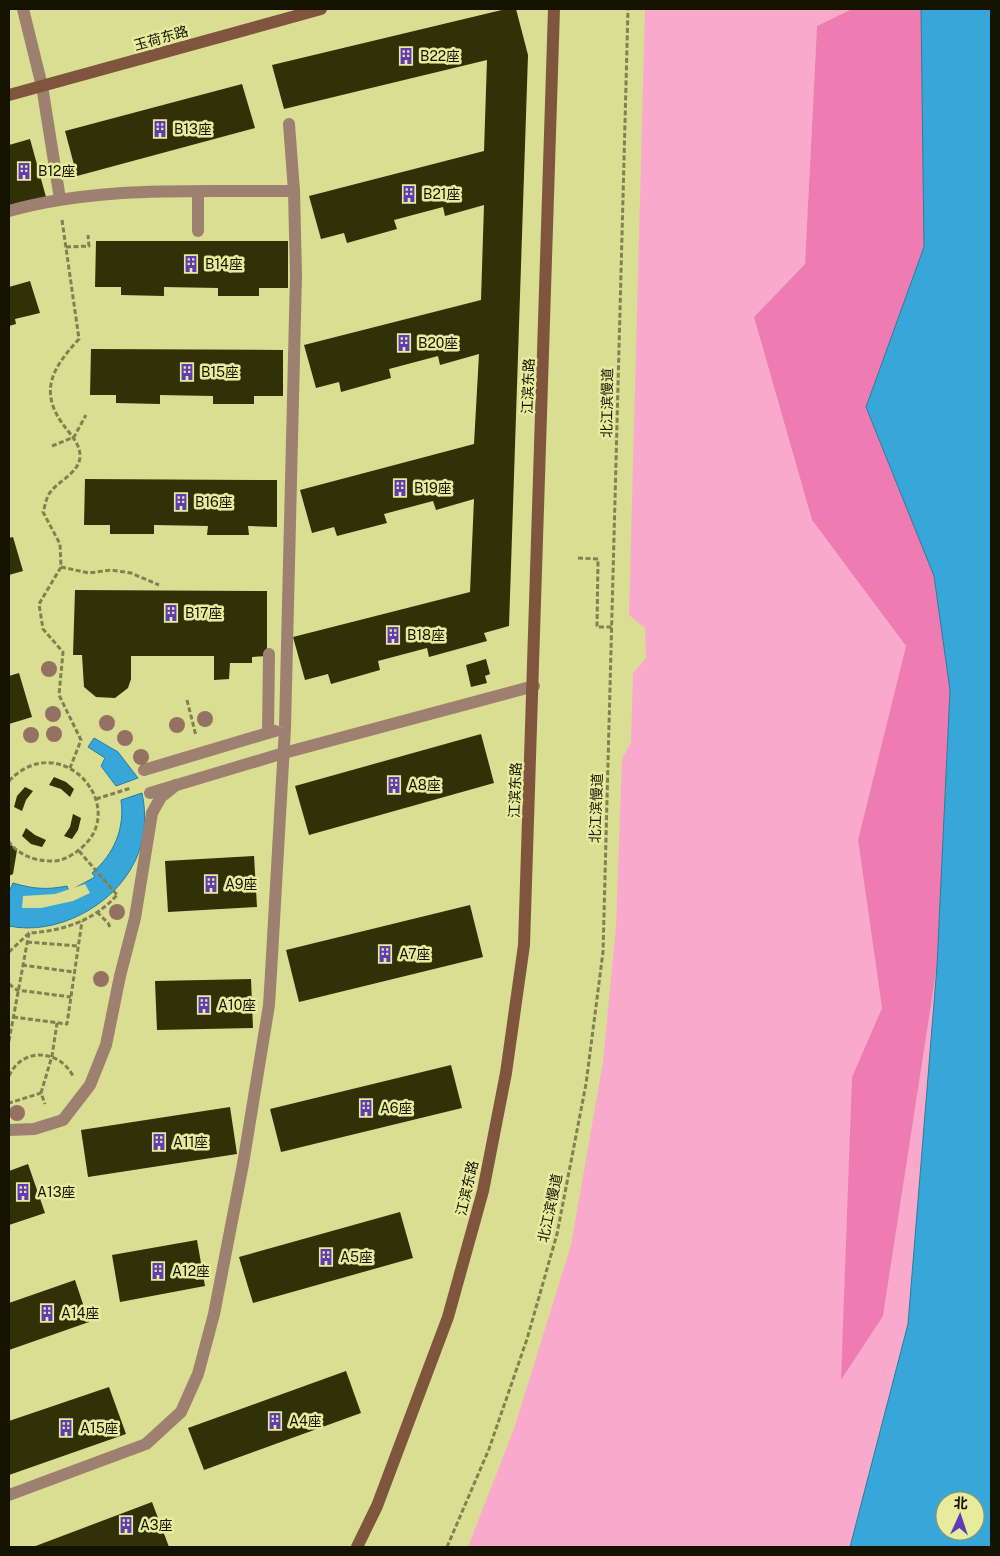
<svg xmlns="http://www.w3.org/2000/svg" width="1000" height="1556" font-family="'Public Sans','Noto Sans SC',sans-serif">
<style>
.green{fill:#f9a9cc}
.forest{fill:#ee7cb2}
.water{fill:#37a7d9;stroke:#2c7b98;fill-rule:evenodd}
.pier{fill:#d9de92}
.building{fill:#303106}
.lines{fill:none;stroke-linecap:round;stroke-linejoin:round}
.path{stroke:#7f8250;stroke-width:3;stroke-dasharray:5 2.5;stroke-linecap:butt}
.minor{stroke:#9d806f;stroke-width:12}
.secondary{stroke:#7f563d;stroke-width:12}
.tree{fill:#957163}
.labels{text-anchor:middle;stroke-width:5;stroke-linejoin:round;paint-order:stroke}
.street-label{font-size:14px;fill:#131300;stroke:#e6eb9e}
.poi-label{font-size:14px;fill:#131300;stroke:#e6eb9e;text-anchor:start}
</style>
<rect width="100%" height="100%" fill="#d9de92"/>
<!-- green -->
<path class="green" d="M645 9H852L817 26 805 264 754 317 812 520 906 646 858 840 882 1008 852 1077 883 1316 937 966 908 1324 850 1547H468L514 1429 571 1245 603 1062 616 927 622 759 631 742 633 673 646 658 645 628 629 615Z"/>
<!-- forest -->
<path class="forest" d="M852 9H921L924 247 866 407 934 576 950 690 937 966 883 1316 841 1380 852 1077 882 1008 858 840 906 646 812 520 754 317 805 264 817 26Z"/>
<!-- water -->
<g class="water">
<path d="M921 9H991V1547H850L908 1324 937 966 950 690 934 576 866 407 924 247ZM945 1501H975V1531H945Z"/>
<path d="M94 738 118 752 138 778 116 786 101 766 105 758 88 747Z"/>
<path d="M142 793C147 816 145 842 134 863 113 906 56 936 9 926V892L13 883C33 889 47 890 67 886L69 891 95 877 92 873C114 854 125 829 121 800Z"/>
</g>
<!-- pier -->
<path class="pier" d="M85 884 90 893 73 901 41 908H22L23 896 55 894Z"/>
<!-- building -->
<g class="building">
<path d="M506 9H516L528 55 509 626 484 633 487 641 429 657 427 648 378 661 380 670 331 684 328 674 305 680 293 637 470 592 474 499 436 510 433 501 384 514 387 523 337 536 334 527 312 533 300 490 474 444 479 354 440 365 438 356 389 369 391 378 341 392 339 382 316 388 304 345 481 300 484 205 445 216 443 207 394 220 397 229 347 243 344 233 321 239 309 196 484 151 487 60 284 109 272 65Z"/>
<path d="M242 84 255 128 77 176 65 131Z"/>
<path d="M30 139 46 197 9 207V145Z"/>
<path d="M96 241H288V288H259V296H218V288L164 287V296L121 295V287H95Z"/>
<path d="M30 281 40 313 15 319 16 324 9 326V287Z"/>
<path d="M91 349 283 350V396H254V404H213V396L160 395V404L116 403V395H90Z"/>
<path d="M85 479 277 480V527L248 526 249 535H207L208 526 154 525V534H110V525H84Z"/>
<path d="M13 537 23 571 9 575V538Z"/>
<path d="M75 590 267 591V656L252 657V663H230L229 679 214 680V656H131V679L128 688 115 698 96 697 84 687 82 655H73Z"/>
<path d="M486 659 490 674 485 676 487 683 471 687 466 665Z"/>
<path d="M19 673 32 717 9 724V676Z"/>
<path d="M481 734 494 783 309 835 295 786Z"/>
<path d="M54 777 66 782 74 789 70 797 61 789 49 785Z"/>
<path d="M25 787 33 791 26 800 22 811 14 807 17 796Z"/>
<path d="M73 814 81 818 78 830 72 839 64 836 70 827Z"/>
<path d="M26 828 35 835 46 840 42 847 31 844 22 836Z"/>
<path d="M9 843 17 850 13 874 9 876Z"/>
<path d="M254 856 257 907 168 912 165 861Z"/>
<path d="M470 905 483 957 299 1002 286 950Z"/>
<path d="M251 979 253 1028 157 1030 155 981Z"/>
<path d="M451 1065 462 1108 281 1152 270 1109Z"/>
<path d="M230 1107 237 1154 88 1177 81 1130Z"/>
<path d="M28 1164 45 1213 9 1225V1171Z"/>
<path d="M400 1212 413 1258 253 1303 239 1257Z"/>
<path d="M197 1240 205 1286 120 1302 112 1255Z"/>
<path d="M75 1280 89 1322 9 1350V1303Z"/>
<path d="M346 1371 361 1413 204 1470 188 1428Z"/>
<path d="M109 1387 126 1434 9 1475V1421Z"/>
<path d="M152 1502 169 1547H33Z"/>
</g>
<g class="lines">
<!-- path -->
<g class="path">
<path d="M62 220 79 339C55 365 38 389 62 423 69 433 80 443 80 456 80 473 57 481 49 494 46 499 45 506 43 512L60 544 61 567 39 604 43 629 63 652 59 695 81 740 70 768"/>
<path d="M66 247 89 246 88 235"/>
<path d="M52 446 74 437 86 415"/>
<path d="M578 558 598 559 597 627H613"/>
<path d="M61 567 89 573 111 570 131 573 159 585"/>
<path d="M187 700 196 736"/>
<path d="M9 781C61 726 132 808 80 849 73 855 63 861 53 861 35 861 20 856 9 842"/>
<path d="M96 799 131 788"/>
<path d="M79 851 118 896"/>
<path d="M97 912 108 923 111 929"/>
<path d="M27 942 78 946"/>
<path d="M9 952 28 934"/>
<path d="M22 965 74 972"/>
<path d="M9 984 17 990 71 997"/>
<path d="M13 1017 67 1024 82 921"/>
<path d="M9 1041 29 933C62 931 94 921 117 895"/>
<path d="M9 1076C22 1047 59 1049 73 1076"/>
<path d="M41 1093 52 1056 57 1023"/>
<path d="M9 1102V1103L41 1093 45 1104"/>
<path d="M447 1547 489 1449 527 1339 557 1234 586 1084 603 952 628 9"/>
</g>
<!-- minor -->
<g class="minor">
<path d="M23 9 42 86 60 199"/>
<path d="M9 211C101 185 199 192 294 191"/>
<path d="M198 231V192"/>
<path d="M269 654 268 733 275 731"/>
<path d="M144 770 268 733"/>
<path d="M150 793 284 753 534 686"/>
<path d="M9 1130 34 1129 63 1120 90 1085 106 1045 120 976 135 918 152 813 161 797 176 785"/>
<path d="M9 1495 146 1444 181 1412 198 1374 214 1314 243 1164 269 1005 271 973 285 728 296 275 294 191 289 124"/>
</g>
<!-- secondary -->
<g class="secondary">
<path d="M9 95 321 9"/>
<path d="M357 1547 377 1506 448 1317 483 1191 506 1073 524 945 554 9"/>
</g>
</g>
<!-- trees -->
<g class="tree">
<circle cx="49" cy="669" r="8"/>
<circle cx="53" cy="714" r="8"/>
<circle cx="205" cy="719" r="8"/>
<circle cx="107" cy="723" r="8"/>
<circle cx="177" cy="725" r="8"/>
<circle cx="54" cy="734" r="8"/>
<circle cx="31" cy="735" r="8"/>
<circle cx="125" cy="738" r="8"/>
<circle cx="141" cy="757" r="8"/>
<circle cx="117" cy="912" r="8"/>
<circle cx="101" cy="979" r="8"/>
<circle cx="17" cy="1113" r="8"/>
</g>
<!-- icons -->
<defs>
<g id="building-bare" transform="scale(1.35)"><path d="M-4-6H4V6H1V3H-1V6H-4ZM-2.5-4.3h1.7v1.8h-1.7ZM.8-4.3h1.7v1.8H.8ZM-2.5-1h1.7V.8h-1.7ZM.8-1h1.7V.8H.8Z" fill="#603bb4" stroke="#e6eb9e" stroke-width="2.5" paint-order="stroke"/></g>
</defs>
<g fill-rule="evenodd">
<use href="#building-bare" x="406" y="56"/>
<use href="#building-bare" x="160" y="129"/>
<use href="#building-bare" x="24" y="171"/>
<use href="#building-bare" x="409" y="194"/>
<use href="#building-bare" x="191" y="264"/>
<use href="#building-bare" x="404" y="343"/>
<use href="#building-bare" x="187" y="372"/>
<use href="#building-bare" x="400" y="488"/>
<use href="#building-bare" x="181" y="502"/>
<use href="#building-bare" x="171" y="613"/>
<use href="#building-bare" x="393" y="635"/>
<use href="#building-bare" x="394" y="785"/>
<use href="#building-bare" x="211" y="884"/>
<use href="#building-bare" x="385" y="954"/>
<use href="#building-bare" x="204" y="1005"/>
<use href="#building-bare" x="366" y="1108"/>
<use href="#building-bare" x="159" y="1142"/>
<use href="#building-bare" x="23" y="1192"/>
<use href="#building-bare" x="326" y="1257"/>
<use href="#building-bare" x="158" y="1271"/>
<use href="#building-bare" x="47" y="1313"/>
<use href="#building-bare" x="275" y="1421"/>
<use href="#building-bare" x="66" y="1428"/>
<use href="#building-bare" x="126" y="1525"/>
</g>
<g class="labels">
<!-- street labels -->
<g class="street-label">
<text transform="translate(161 38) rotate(-16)" y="5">玉荷东路</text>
<text transform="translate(528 386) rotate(-88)" y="5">江滨东路</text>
<text transform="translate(607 403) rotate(-89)" y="5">北江滨慢道</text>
<text transform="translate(515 790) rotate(-88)" y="5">江滨东路</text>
<text transform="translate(596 808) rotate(-88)" y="5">北江滨慢道</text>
<text transform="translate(467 1188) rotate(-77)" y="5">江滨东路</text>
<text transform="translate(550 1208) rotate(-78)" y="5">北江滨慢道</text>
</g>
<!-- poi labels -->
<g class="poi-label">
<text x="420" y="61">B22座</text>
<text x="174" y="134">B13座</text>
<text x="38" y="176">B12座</text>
<text x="423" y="199">B21座</text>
<text x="205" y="269">B14座</text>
<text x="418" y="348">B20座</text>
<text x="201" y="377">B15座</text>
<text x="414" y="493">B19座</text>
<text x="195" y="507">B16座</text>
<text x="185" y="618">B17座</text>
<text x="407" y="640">B18座</text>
<text x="408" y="790">A8座</text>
<text x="225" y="889">A9座</text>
<text x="399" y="959">A7座</text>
<text x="218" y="1010">A10座</text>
<text x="380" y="1113">A6座</text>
<text x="173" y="1147">A11座</text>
<text x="37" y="1197">A13座</text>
<text x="340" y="1262">A5座</text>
<text x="172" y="1276">A12座</text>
<text x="61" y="1318">A14座</text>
<text x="289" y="1426">A4座</text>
<text x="80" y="1433">A15座</text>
<text x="140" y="1530">A3座</text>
</g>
</g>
<!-- border -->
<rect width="1000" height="1556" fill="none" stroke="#131300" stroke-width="20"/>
<!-- north arrow -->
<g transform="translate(960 1516) rotate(3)"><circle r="24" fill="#e6eb9e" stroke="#92955f"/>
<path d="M0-4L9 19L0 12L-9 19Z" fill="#603bb4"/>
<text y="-8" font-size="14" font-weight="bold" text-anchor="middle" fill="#131300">北</text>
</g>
</svg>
